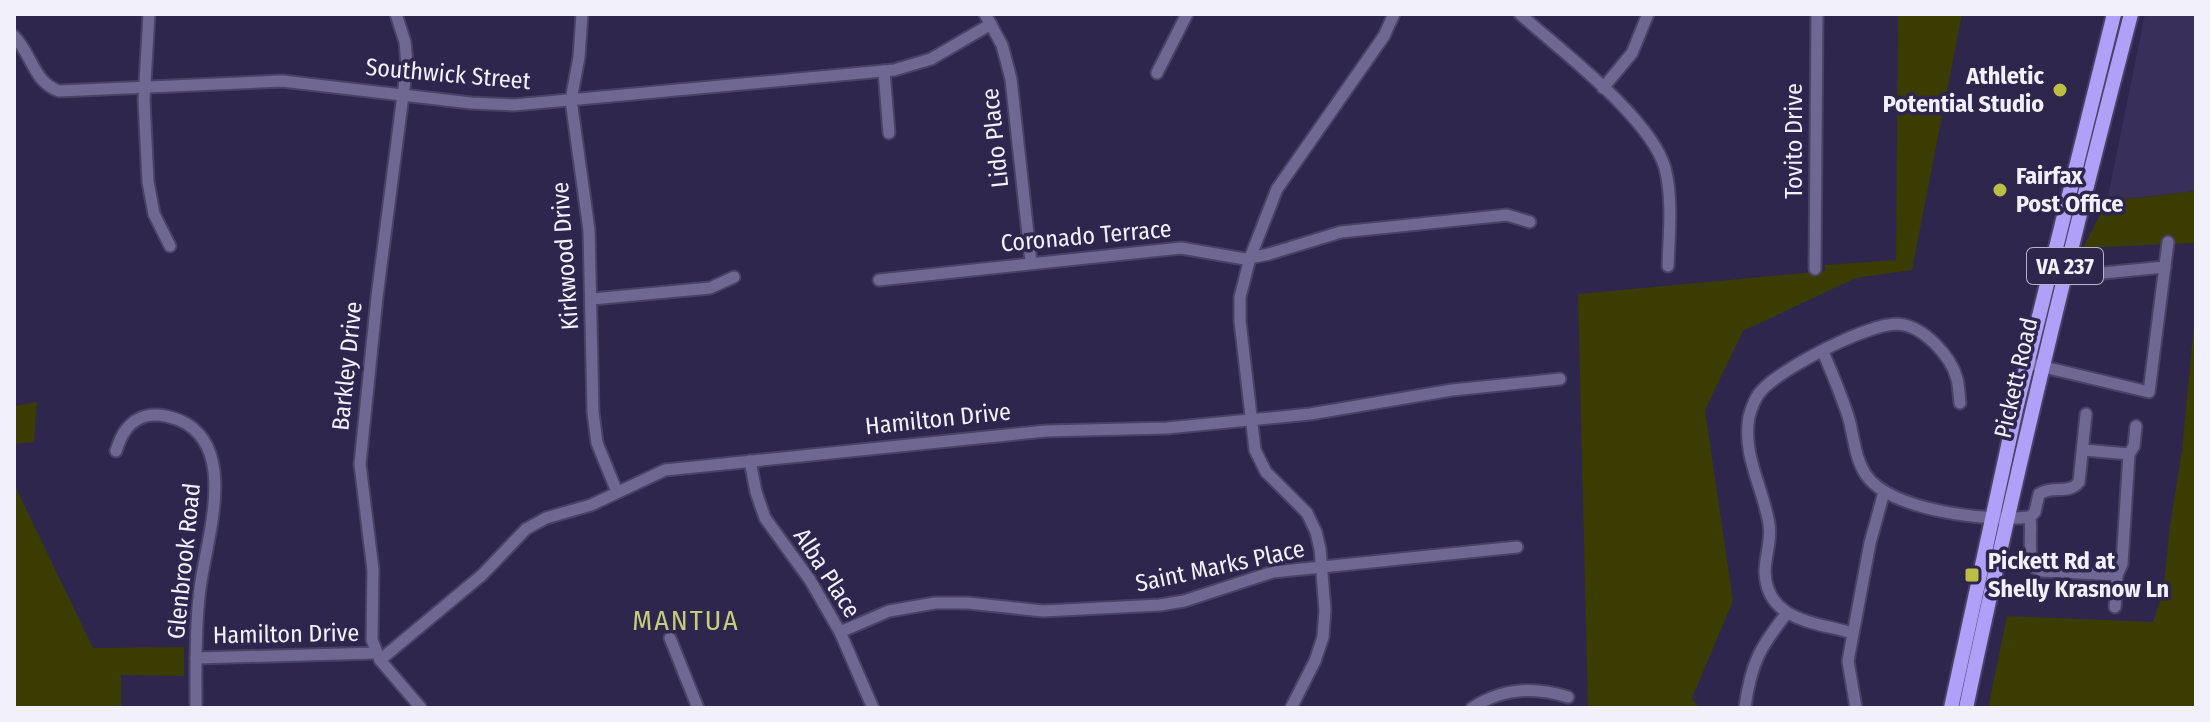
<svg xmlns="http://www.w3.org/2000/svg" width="2210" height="722" font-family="'Fira Sans Condensed',sans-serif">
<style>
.built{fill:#382f5b}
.green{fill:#3a3c01}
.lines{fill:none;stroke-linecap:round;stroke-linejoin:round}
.minor-casing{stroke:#494265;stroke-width:15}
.major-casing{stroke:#494265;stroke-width:18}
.minor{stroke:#6f6892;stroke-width:11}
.major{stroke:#b0a0f8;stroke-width:14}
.poi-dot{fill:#bbc044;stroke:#2e264d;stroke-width:3}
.labels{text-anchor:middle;stroke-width:7;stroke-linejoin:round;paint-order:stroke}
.shield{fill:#2e264d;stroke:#b7b4c7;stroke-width:2}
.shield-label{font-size:22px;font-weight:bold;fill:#f2f1fb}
.street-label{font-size:24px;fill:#f2f1fb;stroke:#2e264d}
.poi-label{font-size:24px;font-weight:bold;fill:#f2f1fb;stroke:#2e264d;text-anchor:start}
.quarter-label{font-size:28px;letter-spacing:2px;fill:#c7cb7e;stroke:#2e264d}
</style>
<rect width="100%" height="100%" fill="#2e264d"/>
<!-- built -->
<path class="built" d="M2145 14H2196V191L2107 201Z"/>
<!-- green -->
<g class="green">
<path d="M1898 14H1962L1912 270 1856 278 1743 331 1705 410 1733 601 1692 698 1699 708H1588L1578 294 1825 271V265L1896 260Z"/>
<path d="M2196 191V243L2083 248 2107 201Z"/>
<path d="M2196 303V708H1988L2007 616 2153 622 2163 592 2170 526 2182 450Z"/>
<path d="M37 402 34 442 14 444V406Z"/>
<path d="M14 484 93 648 184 647V676L121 675V708H14Z"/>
</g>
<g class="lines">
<!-- minor casing -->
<g class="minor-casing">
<g id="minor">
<path d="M149 14 144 100 148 182 154 214 170 246"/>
<path d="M396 14 405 42 407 64 377 297 360 464 373 570 372 640 380 660 421 708"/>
<path d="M582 14 579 57 571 100 589 230 593 412 597 443 617 492"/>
<path d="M985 14 1002 45 1011 79 1031 262"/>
<path d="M1520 14C1561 51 1650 117 1665 168 1673 200 1669 234 1668 266"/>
<path d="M14 36C32 54 33 82 59 91L282 81 471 103 514 105 894 70 931 59 991 24"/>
<path d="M884 71 889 133"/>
<path d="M1157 73 1187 14"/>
<path d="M1603 88 1632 53 1648 14"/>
<path d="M1815 269 1817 14"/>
<path d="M2064 272 2082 275 2165 267"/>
<path d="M879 280 1181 248 1245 259 1269 254 1341 232 1507 215 1530 222"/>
<path d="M592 299 710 288 734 277"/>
<path d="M1823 352C1832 373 1841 394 1848 416 1854 435 1854 457 1866 475 1891 511 1989 522 2030 517"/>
<path d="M2027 363 2149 392 2168 242"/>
<path d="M2086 414 2079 482C2069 495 2053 485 2039 494L2035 512 2030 517C2032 534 2027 552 2035 568L2042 571 2117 575"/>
<path d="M2084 450 2129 454"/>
<path d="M116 451C121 435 128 421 146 416 159 413 175 417 187 424 239 456 203 548 199 597 195 634 196 671 196 708"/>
<path d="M750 461 756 492 765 518 810 580 840 632 873 708"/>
<path d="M2115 607 2117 575 2122 564 2129 454 2134 446 2136 426"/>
<path d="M840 632 889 611 935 603H968L1043 611 1160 605 1184 601 1273 572 1517 547"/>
<path d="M1852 633C1817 622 1767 622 1765 572 1765 556 1772 540 1769 524 1763 487 1742 455 1749 417 1751 408 1756 396 1762 390 1782 368 1867 324 1897 324 1923 325 1951 356 1957 379 1959 387 1959 396 1960 403"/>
<path d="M670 638 698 708"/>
<path d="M196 658 376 653"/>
<path d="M380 660 482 575 526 529 546 518 591 505 665 470 1046 431 1167 428 1310 414 1452 390 1560 379"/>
<path d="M1745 707C1751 663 1760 647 1787 613"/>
<path d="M1291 708 1315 661 1323 637 1325 610 1320 549 1316 532 1307 513 1266 472 1255 450 1240 321V297L1250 258 1277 189 1384 36 1394 14"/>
<path d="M1472 708C1502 688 1534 686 1568 697"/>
<path d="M1856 708 1848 661 1870 543 1884 492"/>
</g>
</g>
<!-- major casing -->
<g class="major-casing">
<g id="major">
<path d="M1951 708 2016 409 2114 14"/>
<path d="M1966 708C2015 475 2071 244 2131 14"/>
</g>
</g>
<!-- minor -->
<use href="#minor" class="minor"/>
<!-- major -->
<use href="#major" class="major"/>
</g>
<!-- markers -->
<g class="poi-dot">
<circle cx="2060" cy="90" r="8"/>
<circle cx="2000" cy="190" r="8"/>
<rect x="1964" y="567" width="16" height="16" rx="4"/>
</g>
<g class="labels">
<!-- shield labels -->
<rect class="shield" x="2027" y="248" width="76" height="36" rx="6"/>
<g class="shield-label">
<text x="2065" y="274">VA 237</text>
</g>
<!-- street labels -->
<g class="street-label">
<text transform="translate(448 74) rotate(5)" y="8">Southwick Street</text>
<text transform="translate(995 138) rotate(-96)" y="8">Lido Place</text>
<text transform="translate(1794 141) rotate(-90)" y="8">Tovito Drive</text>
<text transform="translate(1086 236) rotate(-5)" y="8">Coronado Terrace</text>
<text transform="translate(565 256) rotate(-94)" y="8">Kirkwood Drive</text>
<text transform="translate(347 366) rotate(-84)" y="8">Barkley Drive</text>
<text transform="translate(2016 378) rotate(-77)" y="8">Pickett Road</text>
<text transform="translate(938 419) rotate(-6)" y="8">Hamilton Drive</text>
<text transform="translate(184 561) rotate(-84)" y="8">Glenbrook Road</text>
<text transform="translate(1220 566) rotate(-12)" y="8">Saint Marks Place</text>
<text transform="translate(827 573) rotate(57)" y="8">Alba Place</text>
<text transform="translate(286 634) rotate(-1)" y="8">Hamilton Drive</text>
</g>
<!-- poi labels -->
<g class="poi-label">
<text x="2044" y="84" text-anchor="end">Athletic<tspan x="2044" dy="28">Potential Studio</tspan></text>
<text x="2016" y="184">Fairfax<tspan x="2016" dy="28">Post Office</tspan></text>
<text x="1988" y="569">Pickett Rd at<tspan x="1988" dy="28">Shelly Krasnow Ln</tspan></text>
</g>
<!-- quarter labels -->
<g class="quarter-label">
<text x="686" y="630">MANTUA</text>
</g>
</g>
<!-- border -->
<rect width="2210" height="722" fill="none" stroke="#f2f1fb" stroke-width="32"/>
</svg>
